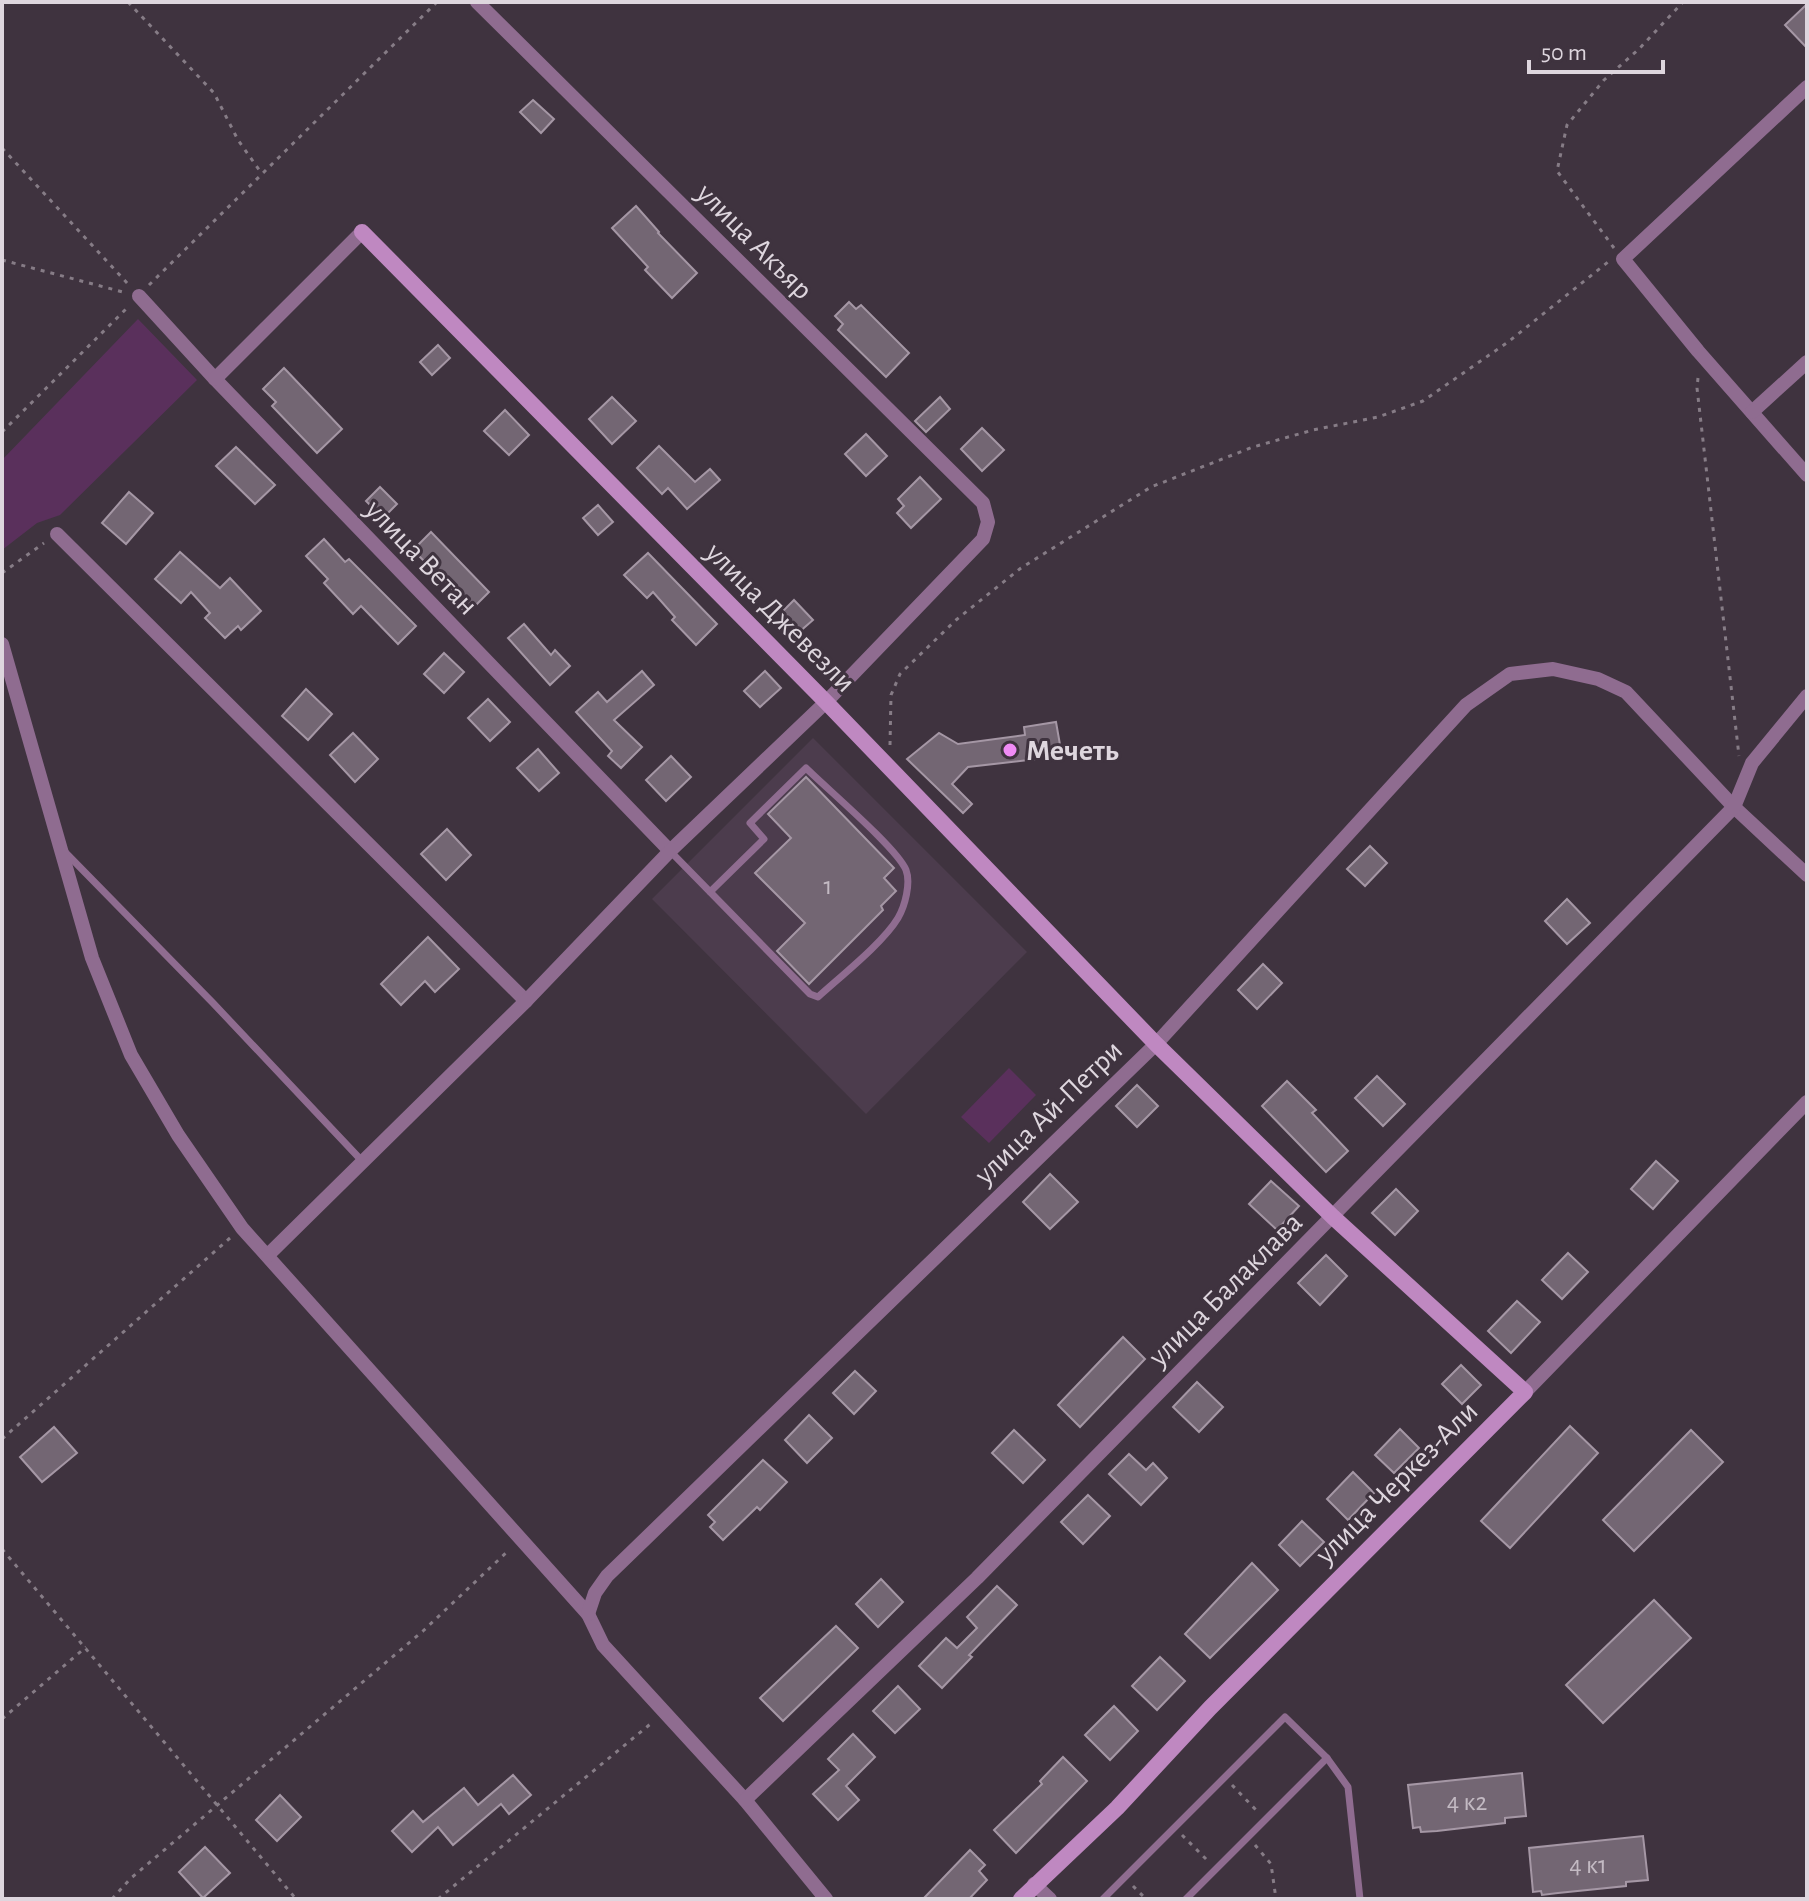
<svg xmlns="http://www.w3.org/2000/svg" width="1809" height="1901" font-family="'Alegreya Sans',sans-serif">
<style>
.built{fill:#4c3c4d}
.green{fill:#5a305c}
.building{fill:#736673;stroke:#a597a5;stroke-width:2}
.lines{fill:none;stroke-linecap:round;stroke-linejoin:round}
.path{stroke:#867c86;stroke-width:3;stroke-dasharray:4 6;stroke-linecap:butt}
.lane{stroke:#8f6c90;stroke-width:7}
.street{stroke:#8f6c90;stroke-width:14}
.secondary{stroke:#bf88c1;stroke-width:16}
.poi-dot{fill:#f08bf5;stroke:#3f333f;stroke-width:3}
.labels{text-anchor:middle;stroke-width:6;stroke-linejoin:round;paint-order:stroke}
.number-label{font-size:26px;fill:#c3bac3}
.street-label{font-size:30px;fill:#ded6de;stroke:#3f333f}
.poi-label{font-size:30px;font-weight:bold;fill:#ded6de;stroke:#3f333f;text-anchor:start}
</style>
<rect width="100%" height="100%" fill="#3f333f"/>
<!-- built -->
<path class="built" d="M813 738 1027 952 866 1114 652 899Z"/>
<!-- green -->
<g class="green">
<path d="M138 319 197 380 60 515 37 523 2 550V460Z"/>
<path d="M1009 1068 1036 1095 989 1143 961 1117Z"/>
</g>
<!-- building -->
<g class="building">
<path d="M1807 4V48L1785 25Z"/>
<path d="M533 100 554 119 541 133 520 112Z"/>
<path d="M636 206 659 232 658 233 697 273 672 298 645 270 648 267 612 228Z"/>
<path d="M849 302 856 309 861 305 909 353 886 377 838 330 843 324 835 316Z"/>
<path d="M438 345 450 358 432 375 420 362Z"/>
<path d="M284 368 342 429 317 453 272 406 276 402 263 389Z"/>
<path d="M612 397 636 421 612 444 589 419Z"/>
<path d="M940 397 950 409 926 432 915 421Z"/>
<path d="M505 410 529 435 509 455 484 431Z"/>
<path d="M982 428 1004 450 982 471 961 449Z"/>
<path d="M866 434 887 456 866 476 845 454Z"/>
<path d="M659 446 695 482 710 469 720 480 687 509 668 488 662 494 637 468Z"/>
<path d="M236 447 275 485 255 504 216 466Z"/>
<path d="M920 477 941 499 911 528 897 513 904 506 898 499Z"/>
<path d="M380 487 397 504 383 518 366 501Z"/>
<path d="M129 492 153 513 126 544 102 523Z"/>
<path d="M598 505 613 522 598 535 583 518Z"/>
<path d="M431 532 489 592 467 614 456 602 461 598 413 550Z"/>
<path d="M324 539 345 562 349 559 416 626 398 644 361 606 353 614 324 583 328 579 306 556Z"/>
<path d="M180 552 220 588 230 578 261 611 241 630 238 626 225 638 205 618 210 613 191 592 181 603 155 579Z"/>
<path d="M648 553 717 624 696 645 672 620 675 617 653 592 647 598 624 575Z"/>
<path d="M794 600 813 620 798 633 780 614Z"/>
<path d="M524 624 551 655 555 650 570 666 550 685 508 638Z"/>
<path d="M444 653 464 672 444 693 424 674Z"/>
<path d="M642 671 654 685 614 720 642 747 621 768 608 756 612 751 576 712 598 692 607 702Z"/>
<path d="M765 671 781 688 760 707 744 691Z"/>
<path d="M306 689 332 714 308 740 282 716Z"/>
<path d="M488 699 510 722 490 741 468 718Z"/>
<path d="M1056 722 1062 756 968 767 952 784 972 804 963 813 907 759 939 733 958 744 1025 735 1024 727Z"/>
<path d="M353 733 378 759 355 782 330 755Z"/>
<path d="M538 749 559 773 539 791 517 768Z"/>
<path d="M671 756 691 777 666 801 646 780Z"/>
<path d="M806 777 894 868 884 878 896 891 881 906 883 910 809 984 777 951 805 923 755 873 791 838 768 814Z"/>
<path d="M447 829 471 855 446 880 421 854Z"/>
<path d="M1370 846 1387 863 1365 886 1347 869Z"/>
<path d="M1567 899 1590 923 1567 944 1545 921Z"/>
<path d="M428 937 459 969 435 992 425 981 401 1005 381 984Z"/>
<path d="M1263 964 1282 983 1257 1009 1238 990Z"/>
<path d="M1377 1076 1405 1104 1383 1126 1355 1098Z"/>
<path d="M1287 1081 1316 1110 1312 1113 1348 1151 1326 1172 1262 1106Z"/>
<path d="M1137 1085 1158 1106 1137 1127 1116 1106Z"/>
<path d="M1656 1161 1678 1181 1653 1209 1631 1189Z"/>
<path d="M1050 1174 1078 1202 1050 1229 1023 1202Z"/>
<path d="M1271 1181 1299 1206 1277 1230 1249 1204Z"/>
<path d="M1396 1189 1418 1211 1395 1235 1372 1213Z"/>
<path d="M1568 1253 1588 1272 1562 1299 1542 1280Z"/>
<path d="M1326 1255 1347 1276 1320 1305 1298 1283Z"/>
<path d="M1517 1301 1540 1322 1511 1353 1488 1331Z"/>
<path d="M1123 1337 1145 1359 1080 1427 1058 1405Z"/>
<path d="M1461 1365 1481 1385 1462 1404 1442 1384Z"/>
<path d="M855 1371 876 1391 854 1414 833 1393Z"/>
<path d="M1197 1382 1223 1407 1199 1432 1173 1407Z"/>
<path d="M809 1415 832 1438 807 1463 785 1440Z"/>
<path d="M1570 1426 1598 1453 1510 1548 1481 1521Z"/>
<path d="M54 1427 77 1453 42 1482 20 1457Z"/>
<path d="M1400 1429 1419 1448 1394 1473 1375 1455Z"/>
<path d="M1014 1430 1045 1460 1023 1483 992 1453Z"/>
<path d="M1691 1430 1723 1462 1634 1551 1603 1520Z"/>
<path d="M1129 1454 1146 1470 1153 1463 1167 1478 1141 1505 1109 1474Z"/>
<path d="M763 1460 787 1482 760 1510 757 1507 723 1540 710 1527 715 1522 708 1515Z"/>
<path d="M1353 1472 1374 1493 1348 1520 1327 1499Z"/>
<path d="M1088 1495 1110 1516 1083 1544 1061 1522Z"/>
<path d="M1302 1521 1324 1542 1300 1566 1279 1545Z"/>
<path d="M1252 1563 1278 1590 1210 1658 1185 1634Z"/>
<path d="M881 1579 903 1602 878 1627 856 1604Z"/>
<path d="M997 1586 1017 1605 969 1655 972 1657 942 1688 919 1666 946 1638 957 1648 977 1628 967 1617Z"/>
<path d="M1654 1600 1691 1638 1603 1723 1566 1685Z"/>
<path d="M836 1626 858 1648 783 1721 760 1698Z"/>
<path d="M1160 1657 1185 1681 1157 1710 1132 1686Z"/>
<path d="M898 1686 920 1709 895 1733 873 1711Z"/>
<path d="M1114 1706 1138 1731 1110 1760 1085 1735Z"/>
<path d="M853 1734 875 1757 846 1786 859 1800 838 1820 813 1794 839 1770 828 1759Z"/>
<path d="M1063 1757 1087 1781 1016 1853 994 1830 1042 1784 1040 1781Z"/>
<path d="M1522 1773 1526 1816 1505 1818V1823L1437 1831 1421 1832 1420 1827 1413 1828 1408 1785Z"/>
<path d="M513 1775 531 1795 509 1814 501 1804 453 1845 438 1827 412 1852 392 1831 413 1811 423 1822 464 1788 478 1805Z"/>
<path d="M280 1795 301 1817 277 1841 256 1820Z"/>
<path d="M1643 1836 1648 1880 1626 1882V1886L1558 1893 1542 1895 1541 1891 1533 1892 1529 1848Z"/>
<path d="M205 1847 230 1873 203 1898 179 1872Z"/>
<path d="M970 1850 985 1865 979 1871 987 1880 969 1899H923Z"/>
</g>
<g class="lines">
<!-- path -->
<g class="path">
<path d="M128 2 214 93 238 140 262 174"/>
<path d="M2 148 128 284"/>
<path d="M1614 248 1557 171 1567 125 1604 80 1639 49 1683 2"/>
<path d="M2 260 123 292"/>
<path d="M149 285 437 2"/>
<path d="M1698 378 1697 388 1739 756"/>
<path d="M2 432 127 308"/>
<path d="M2 573 44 543"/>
<path d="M890 745 891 695 900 674 956 620 1021 568 1151 487 1253 447 1313 430 1378 417 1423 401 1508 342 1608 262"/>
<path d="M2 1439 230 1238"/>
<path d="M2 1549 296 1899"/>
<path d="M2 1719 86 1647"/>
<path d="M1232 1785 1257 1811"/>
<path d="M1182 1835 1208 1861"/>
<path d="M1255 1845 1271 1864 1276 1899"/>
<path d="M1133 1886 1146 1899"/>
<path d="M112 1899 130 1879 423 1631 509 1550"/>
<path d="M438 1899 654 1721"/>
</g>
<!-- lane -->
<g class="lane">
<path d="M670 851 810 994 818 997C841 976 883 943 898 918 905 906 911 883 906 870 897 848 826 788 806 768L750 823 764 839 710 892"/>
<path d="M65 852 213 1003 363 1162"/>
<path d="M1327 1758 1348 1787 1360 1899"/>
<path d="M1103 1899 1285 1717 1327 1758 1186 1899"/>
</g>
<!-- street -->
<g class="street">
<path d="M1807 87 1623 259 1698 351 1807 475"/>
<path d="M139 296 215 379 670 851"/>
<path d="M215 379 362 232"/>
<path d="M1752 412 1807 362"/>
<path d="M57 534 526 1001"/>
<path d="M2 644 92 958 131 1055 178 1135 242 1228 588 1614 603 1645 745 1800 826 1899"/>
<path d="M268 1255 526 1001 670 851 826 702 983 539 988 522 983 503 477 2"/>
<path d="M1525 1392 1807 1102"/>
<path d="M588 1614 595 1593 607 1576 1156 1044 1466 705 1510 674 1553 669 1598 679 1626 692 1734 807 1807 875"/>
<path d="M745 1800 977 1578 1734 807 1752 763 1807 696"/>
<path d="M1034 1884 1050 1899"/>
</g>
<!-- secondary -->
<path class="secondary" d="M362 232 826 702 1156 1044 1333 1217 1525 1392 1210 1708 1117 1808 1021 1899"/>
</g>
<!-- markers -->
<circle class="poi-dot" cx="1010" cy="750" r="8"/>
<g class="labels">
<!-- number labels -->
<g class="number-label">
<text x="828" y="894">1</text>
<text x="1467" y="1810">4 к2</text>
<text x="1588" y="1873">4 к1</text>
</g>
<!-- street labels -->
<g class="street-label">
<text transform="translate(755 241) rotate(45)" y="10">улица Акъяр</text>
<text transform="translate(422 557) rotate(46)" y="10">улица Ветан</text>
<text transform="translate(781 617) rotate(45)" y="10">улица Джевезли</text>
<text transform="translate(1048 1112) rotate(-44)" y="10">улица Ай-Петри</text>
<text transform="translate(1225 1289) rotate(-45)" y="10">улица Балаклава</text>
<text transform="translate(1396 1482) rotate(-45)" y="10">улица Черкез-Али</text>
</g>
<!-- poi labels -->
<g class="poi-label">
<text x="1026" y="760">Мечеть</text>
</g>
</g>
<!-- border -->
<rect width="1809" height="1901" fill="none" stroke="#ded6de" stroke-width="8"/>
<!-- scale -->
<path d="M1529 60v12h134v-12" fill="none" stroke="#ded6de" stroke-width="4"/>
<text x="1541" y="60" font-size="24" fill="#ded6de" stroke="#3f333f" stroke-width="6" paint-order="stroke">50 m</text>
</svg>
